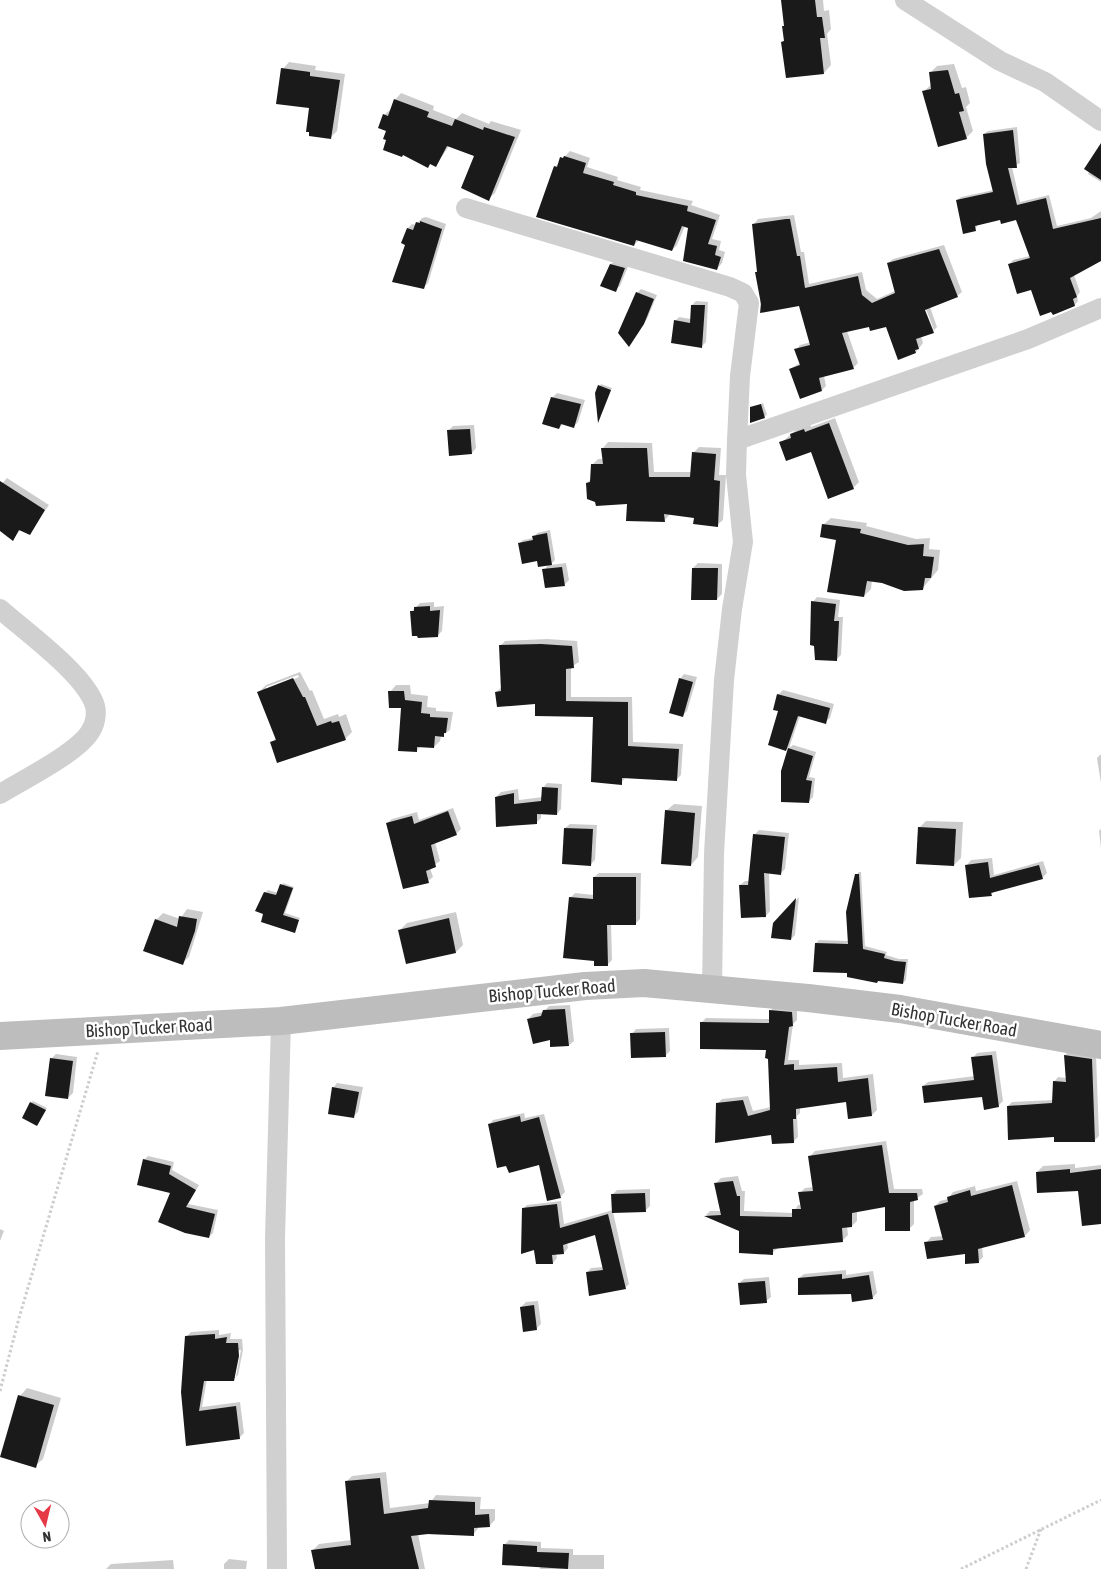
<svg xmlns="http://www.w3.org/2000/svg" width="1101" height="1569" font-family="'Asap Condensed',sans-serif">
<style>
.shadow{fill:#0003;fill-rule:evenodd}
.building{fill:#1a1a1a}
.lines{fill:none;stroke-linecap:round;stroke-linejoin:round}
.path{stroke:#cdcdcd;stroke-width:3;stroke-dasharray:2.5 2.5;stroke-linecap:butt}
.minor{stroke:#d0d0d0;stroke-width:20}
.secondary{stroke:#bdbdbd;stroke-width:28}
.labels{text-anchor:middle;stroke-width:5;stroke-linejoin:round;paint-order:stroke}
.street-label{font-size:18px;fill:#333;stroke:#fff}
</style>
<rect width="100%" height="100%" fill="#fff"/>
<!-- shadow -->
<g class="shadow">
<path d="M782 0H823L824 11 829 10 831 29 827 34 831 65 824 73 782 42 785 40 783 27 785 25Z"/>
<path d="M289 62 316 66 315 70 345 74 337 131 331 137 283 69Z"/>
<path d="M954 64 962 88 966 87 970 103 966 107 973 131 966 138 924 91 932 84 930 73 937 66Z"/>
<path d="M401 93 434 106 433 110 456 119 462 113 489 124 491 121 521 130 495 193 488 199 476 156 449 146 436 165 431 163 428 166 388 140 384 115 391 109 395 100Z"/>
<path d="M1017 127 1020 163 1012 167 1020 202 1049 195 1057 226 1091 218 1101 211V261L1074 275 1080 292 1077 296 1078 301 1075 305 1053 313 1010 264 1013 260 1030 256 1016 219 1000 218 978 224 975 230 957 200 961 197 994 190 984 134 988 131Z"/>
<path d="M1101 147V182L1088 174Z"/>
<path d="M570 151 590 158 587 167 618 177 617 180 641 187 640 190 693 201 691 205 720 215 712 239 721 241 719 250 725 252 722 263 717 269 689 227 685 226 677 245 672 250 639 240 634 245 555 167Z"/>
<path d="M794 215 801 252H804L809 284 862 272 866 290 877 299 895 291 888 263 893 259 944 245 962 292 957 296 930 307 937 327 934 330 924 304H922L934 331 921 336 923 343 916 352 899 358 887 325H870L847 331 858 363 853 368 824 376 826 386 822 390 790 369 800 363 796 350 800 345 811 342 800 304 761 311 754 224 758 219Z"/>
<path d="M426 217 446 224 428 283 423 288 407 244 408 228 412 224 416 225 422 218Z"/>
<path d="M616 260 629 264 620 286 615 290 602 285 611 264Z"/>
<path d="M641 289 657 295 647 319 629 345 637 293Z"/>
<path d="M696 301 708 302 706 342 702 346 675 321 679 317 691 319 692 305Z"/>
<path d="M601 384 612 388 599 420 596 393Z"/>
<path d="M557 393 585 400 578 422 573 427 563 424 559 428 552 398Z"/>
<path d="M763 403 767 415 752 421V408Z"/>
<path d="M835 418 859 482 853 488 812 451 781 443 797 429 810 424 811 427Z"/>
<path d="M474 425 476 448 472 453 448 431 453 426Z"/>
<path d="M608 442 652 443 654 472H692L694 452 699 447 721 448 719 475H726L723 520 717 525 695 517 670 514 664 521 587 483 591 479 592 465 598 459H604L603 448Z"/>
<path d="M7 478 49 505 29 533 21 529 13 539 0 530V486Z"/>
<path d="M831 518 867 523 866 526 916 539 930 538 929 549 940 550 938 570 922 589 872 580 871 589 864 596 838 539 823 525Z"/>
<path d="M550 530 555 560 550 565 566 563 569 580 564 585 544 570 549 564 538 560 519 544 523 540 534 538 537 533Z"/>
<path d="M698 563 722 564V594L717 599 693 568Z"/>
<path d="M817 597 840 600 838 617H843L841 655 837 659 813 602Z"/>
<path d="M434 602V607L444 606 442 631 437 636 418 634 411 612 420 603Z"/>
<path d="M547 639 577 641 579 662 571 667V697H632L633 742 683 744 681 775 676 780 626 777 621 783 595 715 496 692 502 687 500 646 505 641Z"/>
<path d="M300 672 310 691 312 690 324 719 338 714 339 717 346 714 352 732 345 739 272 742 276 738 259 692 266 685ZM298 675 299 677 266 690V687Z"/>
<path d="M684 674 697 677 687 711 683 715 680 679Z"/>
<path d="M396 685H410L411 694 428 696 427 707 436 708V711L453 712 450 730 441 736 440 741 434 747 421 746 416 751 403 706 390 692Z"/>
<path d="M783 690 834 704 830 718 825 722 800 716 789 748 793 745 816 752 809 777 815 778 813 797 809 801 782 771 790 746 786 750 779 710 778 695Z"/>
<path d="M1101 754V783L1097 758Z"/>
<path d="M547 783 562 784 561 809 557 814 541 813V818L536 823 496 797 501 792 518 789 519 800 543 797V788Z"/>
<path d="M674 804 702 806 698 857 691 865 666 811Z"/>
<path d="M453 808 461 829 456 834 435 842 440 861 430 868 433 877 428 881 387 823 392 819 417 812 419 820Z"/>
<path d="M926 821 963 822 961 858 954 865 919 828Z"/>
<path d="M570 824 597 825 595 860 591 864 565 828Z"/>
<path d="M1101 829V848L1099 831Z"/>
<path d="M759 830 789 833 785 869 780 874 769 873 770 911 766 916 740 885 745 881H749L754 835Z"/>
<path d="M992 858 994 875 1043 861 1047 873 1042 878 994 891 991 895 967 865 971 860Z"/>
<path d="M859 872H861L865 946 887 952 886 955 899 959H908L906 980 903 983 848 972 816 943 819 940 849 941 856 875Z"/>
<path d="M599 873H641L640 919 635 924H611L612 960 607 965 595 960 570 898 575 893 594 895V877Z"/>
<path d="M283 883 294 887 285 913 300 918 294 932 257 910 266 892 268 890 278 893Z"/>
<path d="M799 897 795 935 791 939 774 924Z"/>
<path d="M187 909 203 912 189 957 182 963 156 920 163 913 180 919Z"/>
<path d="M456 912 463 945 456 952 407 963 400 930 407 923Z"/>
<path d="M570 1005 574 1041 569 1045 551 1046V1038L528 1019 533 1014 544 1012 549 1006Z"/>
<path d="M775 1006 797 1008V1020L793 1024 788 1060H799V1065L842 1063 843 1078 873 1074 877 1110 872 1115 849 1117 847 1101 800 1107V1113L797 1116 798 1137 793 1142 773 1134 717 1104 722 1099 748 1096 753 1111 771 1107 768 1049 701 1023 706 1018 770 1019V1011Z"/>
<path d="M669 1028 670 1051 665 1056 632 1034 636 1029Z"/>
<path d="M996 1051 1003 1101 998 1106 983 1095 923 1086 928 1082 975 1076 973 1058 977 1053Z"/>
<path d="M1069 1051 1096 1055 1099 1136 1095 1140 1056 1136 1008 1106 1012 1102 1053 1100 1054 1082 1058 1077 1067 1078 1065 1055Z"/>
<path d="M56 1054 77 1057 73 1093 68 1098 52 1058Z"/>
<path d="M337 1083 363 1087 358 1112 354 1116 333 1088Z"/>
<path d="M33 1101 47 1108 37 1124 31 1103Z"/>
<path d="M524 1113 525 1118 544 1114 565 1192 560 1197 540 1163 489 1125 493 1120Z"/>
<path d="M886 1141 894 1189H922L923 1194 914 1200V1224L909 1229 886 1205 857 1211V1221L852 1226H847L848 1235 843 1240 778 1248 772 1253 741 1230 706 1215 710 1211H722L716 1183 721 1178 738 1176 742 1191H745L744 1211 793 1213 798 1205H802L800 1193 805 1188 814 1187 810 1156 815 1151Z"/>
<path d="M148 1156 174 1162 172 1170 199 1185 188 1204 218 1210 213 1233 209 1237 144 1160Z"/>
<path d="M1075 1164V1168L1101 1165V1223L1079 1190 1037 1172 1043 1166Z"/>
<path d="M1017 1181 1030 1230 1025 1236 982 1246 983 1257 978 1262 966 1253 926 1243 931 1237 944 1236 935 1206 940 1201 948 1199 953 1192 975 1186 976 1191Z"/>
<path d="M650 1189V1206L646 1210 613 1212 629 1284 625 1288 587 1273 591 1268 603 1267 596 1234 567 1242 568 1248 564 1253 556 1254 557 1258 553 1263H537L523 1209 527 1205 561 1201 564 1224 613 1210 612 1195 617 1190Z"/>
<path d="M0 1229 4 1231 0 1241Z"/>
<path d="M846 1270V1275L873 1271 877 1293 872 1298 799 1278 804 1274Z"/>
<path d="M769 1277 771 1297 766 1301 739 1283 744 1279Z"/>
<path d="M538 1301 541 1324 536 1329 521 1307 526 1302Z"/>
<path d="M219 1330V1335L231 1333 230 1339H242L243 1350 238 1375 233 1380 207 1379 202 1407 240 1402 244 1433 239 1438 187 1445 186 1337 191 1332ZM239 1350H241L236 1377H233Z"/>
<path d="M27 1388 61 1398 43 1459 35 1466 20 1396Z"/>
<path d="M386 1472 390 1508 430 1503 436 1495 481 1497 480 1509H495V1520L489 1526 479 1527 473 1535 418 1534 425 1569H316L313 1550 319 1544 352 1540 346 1482 352 1476Z"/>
<path d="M509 1540 541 1542V1548L573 1549V1555H604V1569H540V1566L504 1545Z"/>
<path d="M229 1559 247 1561 246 1569H224V1564Z"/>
<path d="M173 1560 174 1569H106L111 1564Z"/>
</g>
<!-- building -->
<g class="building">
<path d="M781 0H815L817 17H822L825 38H820L824 74 786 78 781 42 784 41 782 26H784Z"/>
<path d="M281 68 310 72V76L340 80 331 139 309 136V132H306L309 108 276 104Z"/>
<path d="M948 70 955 94 959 93 964 111 959 112 967 139 938 147 922 91 931 89 929 72Z"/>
<path d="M394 99 429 112 427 117 452 126 455 119 483 130 484 127 515 137 489 201 461 188 474 156 447 146 436 167 430 164 428 168 403 155 402 157 383 150 386 140 383 139 386 131 378 128 383 114 388 116Z"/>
<path d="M1013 130 1017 168H1008L1017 205 1046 198 1053 229 1101 218V261L1070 278 1077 297 1073 299 1075 306 1053 315 1051 312 1040 316 1031 290 1017 294 1008 264 1030 258 1016 220 1001 224 1000 220 975 226 976 231 963 234 956 200 993 192 986 164 983 134Z"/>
<path d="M1101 143V180L1084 169Z"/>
<path d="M564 156 586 163 583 173 614 182 613 185 636 192V195L688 206 687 211 716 220 708 244 717 246 715 255 721 257 717 270 683 261 688 228 682 226 672 251 636 240 634 246 536 217 554 166 557 167 560 157 563 158Z"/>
<path d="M786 219H790L797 256H800L805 288 858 276 862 295 872 303 895 293 887 263 939 249 958 297 925 310 934 333 916 339 919 349 915 350 916 353 898 360 886 327 870 331 869 327 842 333 854 369 819 378 822 391 800 399 789 369 800 365 794 349 810 345 799 306 760 313 761 304 755 272H757L752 224Z"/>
<path d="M420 221 442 229 424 289 392 282 405 245 401 243 407 228 413 230 416 222 420 223Z"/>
<path d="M610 264 625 268 616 292 600 286Z"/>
<path d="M636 292 654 299 644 324 629 347 618 333Z"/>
<path d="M691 305H705L702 348 671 343 674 320 690 323Z"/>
<path d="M598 385 611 390 598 423 595 393Z"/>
<path d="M551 397 581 404 574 428 561 424 559 429 542 424Z"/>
<path d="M761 404 765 418 750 423V407Z"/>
<path d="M829 423 854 489 828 499 811 452 786 461 779 442 791 438 790 434 804 429 805 432Z"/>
<path d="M470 429 472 454 449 456 447 430Z"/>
<path d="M601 448H647L649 477H690L692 452 716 454 714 480 720 481 718 527 693 524 694 518 664 514 665 522 626 521 627 504 596 506 595 502 587 499 586 483 590 482 591 464H603Z"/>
<path d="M0 481 45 510 30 535 19 530 13 541 0 531Z"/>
<path d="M822 524 861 529 860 533 908 545 924 544 923 556 934 557 931 578H925L923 590 904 591 882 583 867 581 864 597 827 592 836 540 820 537Z"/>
<path d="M547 533 552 565 538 567 537 561 522 564 518 543 533 540 532 536Z"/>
<path d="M562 567 565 586 545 588 542 569Z"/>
<path d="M692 568H718L717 600H691Z"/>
<path d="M811 601 836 604 834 621H839L837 661 815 660 814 646 810 645Z"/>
<path d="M430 606V611L440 610 438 637 418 638 417 636H412L410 611H414V607Z"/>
<path d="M541 644 572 646 574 668 566 669V701L628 702V746L679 749 677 781 622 778V785L591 782 593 717 535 716V704L497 707 495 692 501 691 499 645Z"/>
<path d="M293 678 303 697H305L317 726 331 721 332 723 339 721 346 740 277 763 270 742 276 740 257 692Z"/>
<path d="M679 678 693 682 683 717 669 713Z"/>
<path d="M388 691H404L405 700 422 702 421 713 430 714V717L448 718 446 733H444V737L435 736 434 748 417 747V752L398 751 401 708H389Z"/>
<path d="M777 694 830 708 826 724 798 716 786 751 768 745 778 711 773 710Z"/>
<path d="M788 748 813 756 806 780 812 781 809 803 781 802V771Z"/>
<path d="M542 787 558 788 557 815 537 814V824L496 827 495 797 514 793V804L541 801Z"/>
<path d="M665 810 695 813 691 866 661 864Z"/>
<path d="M448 811 457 835 431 845 436 867 426 871 429 883 403 889 386 823 412 816 414 824Z"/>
<path d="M918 827 956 829 954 866 916 864Z"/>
<path d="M564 828 593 829 591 866 562 864Z"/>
<path d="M753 834 785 837 781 875 764 873 766 917 741 918 739 885H748Z"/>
<path d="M988 862 990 878 1039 865 1043 879 991 893 992 896 969 898 965 865Z"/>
<path d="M855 874H859L863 949 885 954 884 958 895 961 906 962 903 984 878 981 877 983 847 977V973L813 972 815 943 848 944 846 912Z"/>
<path d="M593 877H636V925H607L608 966H594V961L563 958 569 897 593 899Z"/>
<path d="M280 884 293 888 283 915 299 920 295 933 261 922 263 914 255 911 264 892 276 895Z"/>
<path d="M796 898 791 940 771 938 773 923Z"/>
<path d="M179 916 197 919 195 931 183 965 143 951 155 919 177 927Z"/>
<path d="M449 918 456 953 406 964 398 930Z"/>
<path d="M565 1009 569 1046 550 1047V1040L533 1044 527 1019 541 1016 543 1010Z"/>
<path d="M769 1010 792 1012 793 1026 789 1027 784 1065 794 1064V1070L837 1067 838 1082 868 1078 872 1116 848 1119 846 1102 796 1109V1119H793L794 1143 772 1144 771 1135 715 1143 716 1103 743 1100 748 1116 770 1110 768 1059 765 1058 766 1050 700 1049V1022L769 1023Z"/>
<path d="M665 1032 666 1057 631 1058 630 1033Z"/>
<path d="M992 1055 999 1107 984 1110 982 1097 924 1103 922 1086 974 1080 971 1057Z"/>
<path d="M1064 1055 1092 1059 1095 1142H1054V1137L1008 1140 1007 1106 1052 1103 1053 1081 1066 1082Z"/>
<path d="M50 1058 73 1061 68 1099 45 1096Z"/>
<path d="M332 1087 359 1092 354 1118 328 1114Z"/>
<path d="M30 1102 46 1110 37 1126 22 1118Z"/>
<path d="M520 1116 521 1122 539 1117 561 1198 547 1201 539 1165 509 1173 506 1166 497 1168 488 1124Z"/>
<path d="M882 1145 889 1193H917L918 1200 910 1202V1231H885V1207L852 1213V1227L842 1228 843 1242 773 1249V1255L739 1253V1231L704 1216 721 1215 714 1183 733 1181 737 1196H740V1216L792 1217V1209H801L798 1192 813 1191 808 1156Z"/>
<path d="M143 1159 171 1166 169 1174 196 1190 186 1207 215 1214 209 1238 185 1233 158 1222 170 1193 137 1185Z"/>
<path d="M1070 1169V1173L1101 1169V1224L1082 1226 1078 1191 1037 1193 1036 1172Z"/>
<path d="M1012 1185 1025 1237 978 1249 979 1263 965 1264V1254L927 1259 924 1242 943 1240 934 1206 948 1202 947 1197 970 1190 971 1196Z"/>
<path d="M645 1193 646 1212 612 1213 611 1194Z"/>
<path d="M557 1204 560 1228 608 1214 626 1289 589 1296 586 1272 603 1270 595 1235 563 1245 564 1254 552 1255 553 1264H536L534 1250 521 1254 522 1208Z"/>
<path d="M842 1274V1279L869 1275 873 1299 852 1302 851 1294 798 1295V1278Z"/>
<path d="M765 1281 767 1303 740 1305 738 1283Z"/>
<path d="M534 1305 537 1330 523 1332 520 1307Z"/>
<path d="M215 1334V1339L227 1337 226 1343H238L239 1356 234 1381H204L199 1411 236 1406 240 1439 186 1446 181 1392 185 1336Z"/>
<path d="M18 1395 54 1405 36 1468 0 1457Z"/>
<path d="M380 1478 384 1514 428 1508 429 1500 475 1502V1515L489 1514 490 1527 474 1528V1536L428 1534 411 1536 419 1569H315L311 1550 351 1545 345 1481Z"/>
<path d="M503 1544 537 1546V1552L569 1553 568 1569 502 1565Z"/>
</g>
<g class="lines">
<!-- path -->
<g class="path">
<path d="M0 1391 19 1318 98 1051"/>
<path d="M961 1569 1101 1500"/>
<path d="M1026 1569 1041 1529"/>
</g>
<!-- minor -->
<g class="minor">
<path d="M905 0 1000 61 1045 82 1101 121"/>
<path d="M466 208 730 287 743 293 749 303 740 376 737 440 736 475 743 542 732 609 724 680 714 854 712 989"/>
<path d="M737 440 1028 339 1101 308"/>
<path d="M0 609C25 631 86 675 95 706 97 714 95 725 90 732 77 753 23 780 0 794"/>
<path d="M277 1569 275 1238 281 1021"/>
</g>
<!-- secondary -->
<path class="secondary" d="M0 1036 281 1021 585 986 644 983 808 998 900 1009 1101 1045"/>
</g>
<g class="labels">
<!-- street labels -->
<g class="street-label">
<text transform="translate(552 991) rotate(-5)" y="6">Bishop Tucker Road</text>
<text transform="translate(954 1020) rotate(10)" y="6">Bishop Tucker Road</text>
<text transform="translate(149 1028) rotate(-3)" y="6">Bishop Tucker Road</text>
</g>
</g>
<!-- north arrow -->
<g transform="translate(45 1524) rotate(172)"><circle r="24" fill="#ffffff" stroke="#adadad"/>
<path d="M0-4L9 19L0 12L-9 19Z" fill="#e63946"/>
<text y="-8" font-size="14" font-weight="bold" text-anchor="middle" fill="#333333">N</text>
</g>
</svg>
